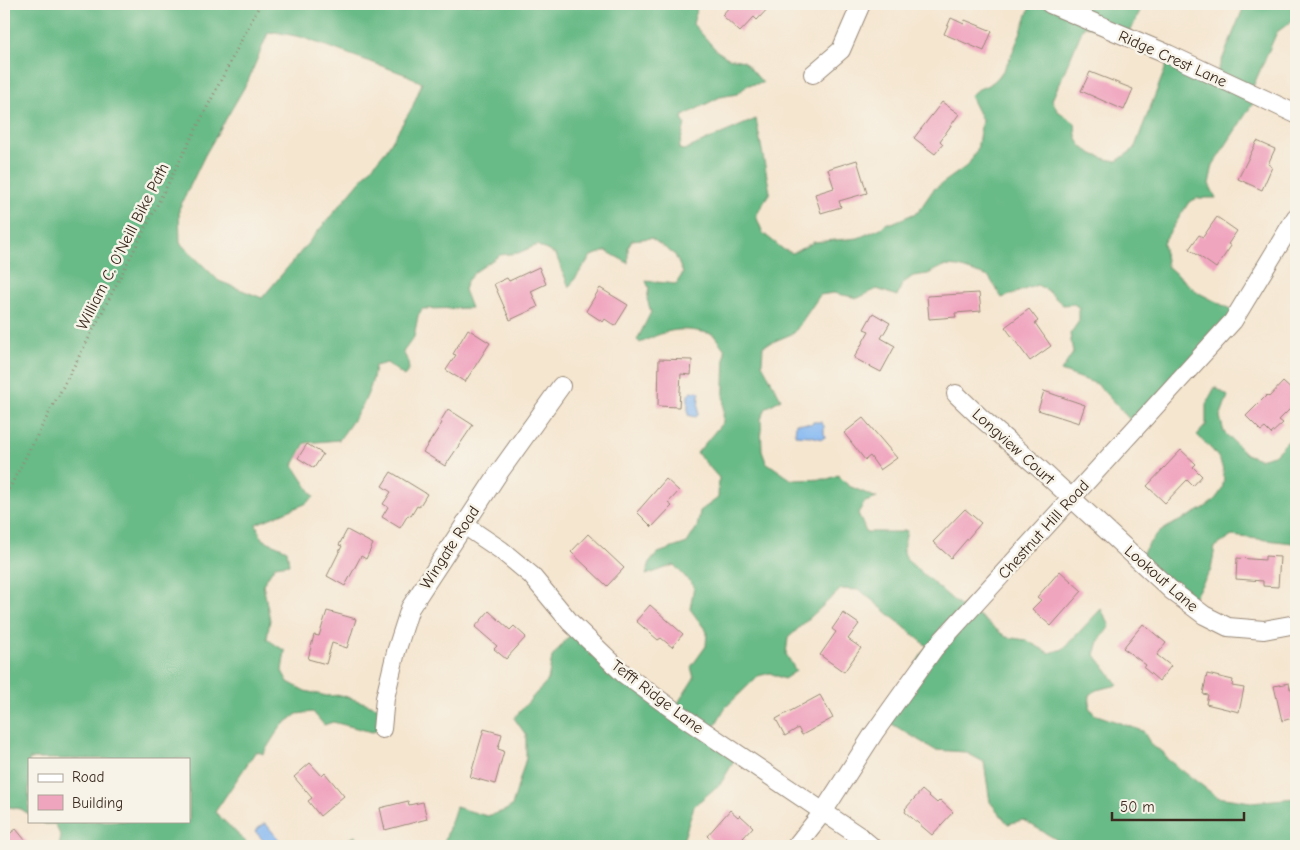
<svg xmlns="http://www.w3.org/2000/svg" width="1300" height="850" font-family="'Comic Neue',sans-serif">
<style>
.forest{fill:#68ba86;stroke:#527252;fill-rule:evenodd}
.water{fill:#84b8f2;stroke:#607188}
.building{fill:#f0a5bf}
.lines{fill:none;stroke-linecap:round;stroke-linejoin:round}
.street-casing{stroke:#988877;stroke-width:20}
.path{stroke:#988877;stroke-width:3;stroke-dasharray:1 4;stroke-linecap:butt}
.street{stroke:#fff;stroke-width:18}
.labels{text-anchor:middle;stroke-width:5;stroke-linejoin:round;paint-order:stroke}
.street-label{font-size:16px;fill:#3b2a1e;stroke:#f7f3e8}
</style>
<rect width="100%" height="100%" fill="#f7f3e8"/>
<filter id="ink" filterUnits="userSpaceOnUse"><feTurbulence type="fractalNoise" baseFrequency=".02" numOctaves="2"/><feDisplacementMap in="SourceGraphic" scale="10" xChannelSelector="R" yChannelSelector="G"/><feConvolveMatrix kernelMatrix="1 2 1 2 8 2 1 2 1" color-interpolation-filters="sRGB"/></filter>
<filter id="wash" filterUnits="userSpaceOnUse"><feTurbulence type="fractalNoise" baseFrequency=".0096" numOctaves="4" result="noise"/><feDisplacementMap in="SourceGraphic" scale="20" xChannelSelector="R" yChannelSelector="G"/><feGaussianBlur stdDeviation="1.12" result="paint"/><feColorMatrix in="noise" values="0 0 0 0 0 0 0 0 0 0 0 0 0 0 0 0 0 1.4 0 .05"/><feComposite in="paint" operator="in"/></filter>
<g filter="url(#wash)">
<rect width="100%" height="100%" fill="#f5e6d0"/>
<!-- forest -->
<g class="forest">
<path d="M4 4H698L693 24 717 51 728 58 744 61 763 83 748 85 737 94 720 97 683 116 682 119 685 124 679 149 684 150 756 119 770 192 756 216 763 233 784 250 793 253 814 242 858 238 881 228 887 223H892L918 212 933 190 968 165 977 150 982 120 970 96C978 87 985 88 993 82 1010 69 1023 24 1031 4H1143L1128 37 1084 26 1052 100 1058 111 1075 123C1076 127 1075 131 1076 135 1079 152 1103 159 1117 161L1134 149 1169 59 1216 75 1245 4H1296V18L1277 32 1251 91 1255 100 1213 165 1209 184 1216 198H1198L1189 202 1163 243 1167 266 1197 292 1234 311 1133 423 1097 384 1061 371 1073 353 1070 334 1079 321V308L1074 304 1063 305 1047 290 1037 285 1002 298 989 277 959 267 944 266 928 274 913 276 902 284 897 296 877 289 858 298 833 293 820 295 794 333 763 346 762 364 781 399 766 408 761 419 762 451 766 462 792 480 828 479 838 475 849 486 877 498 865 502 858 513 866 532H902L904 530 907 531 903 550 907 560 960 606 968 607 1006 637 1026 640 1049 653 1063 649 1101 609 1110 626 1099 641 1095 655 1118 685 1096 690 1090 695 1089 707 1094 714 1143 731 1152 746 1163 752 1167 759 1217 797 1251 802 1296 798V846H1064L1054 838 1023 820 1008 824 990 802 984 762 965 752 935 750 882 718 927 646 860 590 841 589 788 638 786 654 796 671 784 679 770 673 758 676 725 708 710 734 734 761 721 783 694 806 684 838 673 842 627 846H443L456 807 487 816 504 811 512 806 526 758V735L514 718 548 680 552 657 574 630 674 709 694 678 691 667 706 646 707 632 690 609 694 586 674 565 646 575 650 562 658 553 687 543 697 527 700 511 718 498 719 478 697 453 723 422 725 350 713 334C679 327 671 328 640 343L637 340 651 312 647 299 649 288 646 281 676 284 683 273 675 255 651 238 632 240 628 247V263L606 251 591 256 569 287 556 255 537 245 518 253 500 255 475 272 467 281 464 290 471 308 422 309 418 316 414 337 403 352 408 361 409 370 404 376 387 363 375 366C372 396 356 416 339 440L305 443 293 465 314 497 305 504 256 524 262 539 287 550 289 564 275 566 263 584 270 620 267 639 285 651 282 671 288 682 305 691 327 696 341 695 380 708 376 731 372 732 333 722 324 725 313 712 297 714 280 727 263 754 256 751 215 812 250 846H59L61 837 55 824H45L41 821H189V759H29V814L21 809 4 806ZM275 32 301 37 407 75 422 83 412 108 387 149 262 298 219 281 180 243 179 209 205 155 248 81 268 33Z"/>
<path d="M1215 387 1228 396 1220 417 1224 432 1246 454 1259 459 1274 455 1296 433V548L1293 543 1232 536 1215 547 1211 570 1190 604 1138 559C1144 551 1151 539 1160 532 1186 513 1238 506 1220 461 1216 452 1204 442 1197 435L1206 425V404Z"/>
<path d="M355 836 366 846H336Z"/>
</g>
<!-- water -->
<g class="water">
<path d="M698 391 700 393 699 395 698 415 696 417 688 415V395L691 392Z"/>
<path d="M813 422H821L824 426V434L826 436 822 439 811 436 795 435 796 423 811 424Z"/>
<path d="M265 823 281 842 276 846H268L255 831Z"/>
</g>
<g id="blocks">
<!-- building -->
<g class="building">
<path d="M732 4H772L757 20 754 17 740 32 722 15Z"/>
<path d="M951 18 964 24 965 20 992 31 984 51 944 34Z"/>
<path d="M1090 72 1133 89 1124 110 1081 91Z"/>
<path d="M942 102 959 114 940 141 943 144 935 154 914 138Z"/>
<path d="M1257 141 1275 149 1268 164 1272 167 1262 190 1238 179Z"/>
<path d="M857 160 867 193 839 201 841 207 821 213 815 194 834 188 828 169Z"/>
<path d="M1217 217 1237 231 1228 244 1231 246 1216 268 1189 249 1199 235 1203 237Z"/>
<path d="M539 267 546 284 531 291 538 307 510 320 494 284 507 278 509 281Z"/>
<path d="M600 288 628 305 615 326 605 319 603 322 586 311Z"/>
<path d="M979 293 981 311 955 313 956 317 929 319 927 296Z"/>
<path d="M1029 309 1038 321 1035 323 1051 346 1030 361 1005 327Z"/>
<path d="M873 313 890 323 881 338 895 346 881 372 854 358 869 331 864 329Z"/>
<path d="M468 329 490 343 465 382 446 370 456 355 453 354Z"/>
<path d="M659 359 692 360 691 375 681 374 679 407 658 406Z"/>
<path d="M1283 382 1296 394V403L1279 420 1283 423 1271 434 1265 428 1261 431 1246 416 1267 395 1269 397Z"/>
<path d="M1044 391 1085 405 1079 423 1038 410Z"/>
<path d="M448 409 473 425 445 466 423 452 442 423 440 422Z"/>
<path d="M863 418 897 458 880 470 870 456 865 460 844 433Z"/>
<path d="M307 444 323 454 314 468 298 458Z"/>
<path d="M1181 450 1196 464 1193 467 1202 476 1193 486 1187 480 1165 503 1147 486Z"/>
<path d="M391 472 427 494 419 507 417 506 411 516 408 515 400 528 382 517 388 507 383 504 391 492 382 486Z"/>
<path d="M666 479 679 491 668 503 672 506 652 527 637 512Z"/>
<path d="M965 509 981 523 951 558 933 542Z"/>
<path d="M347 530 373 544 366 559 361 556 345 586 327 576 342 546 339 545Z"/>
<path d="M588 534 624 568 607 586 571 552Z"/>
<path d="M1265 556 1280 557 1278 587 1263 586V581L1236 579 1237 558 1265 560Z"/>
<path d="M1060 571 1082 591 1051 626 1032 609 1041 600 1037 597Z"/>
<path d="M650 605 683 634 672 647 661 638 658 640 636 621Z"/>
<path d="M327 611 356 619 347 648 332 643 326 664 308 659 314 635 319 636Z"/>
<path d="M489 611 510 630 514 626 526 637 506 659 494 649 497 646 475 627Z"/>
<path d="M843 613 859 624 848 639 861 648 844 672 820 655 836 632 832 629Z"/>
<path d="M1143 624 1166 643 1157 655 1171 666 1159 681 1144 668 1146 665 1123 648Z"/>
<path d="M1207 674 1233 680 1232 686 1244 688 1239 712 1206 704 1208 695 1203 694Z"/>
<path d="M1289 683 1290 689 1296 688V717L1282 721 1274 686Z"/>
<path d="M820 695 833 718 802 735 798 728 785 736 776 719Z"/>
<path d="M484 729 502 734 498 749 504 751 495 784 470 777Z"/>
<path d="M310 763 322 776 325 773 344 796 320 816 308 801 312 798 294 777Z"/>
<path d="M922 790 937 803 940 800 953 812 932 835 905 812 906 810 905 809Z"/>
<path d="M408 801 409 805 423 802 427 819 385 830 380 808Z"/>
<path d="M730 810 738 817 740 815 753 827 743 838 753 846H718L707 836Z"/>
<path d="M16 829 30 846H4V838Z"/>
</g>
</g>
</g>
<g filter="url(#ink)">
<use href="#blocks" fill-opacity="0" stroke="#988877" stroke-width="1"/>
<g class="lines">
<!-- street casing -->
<g class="street-casing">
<g id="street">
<path d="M1050 4 1168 54 1296 114"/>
<path d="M813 74 841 50 861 4"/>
<path d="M956 394 980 417 1039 468 1171 590 1204 615 1228 627 1264 630 1296 624"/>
<path d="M465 523 473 531 501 550 531 575 570 622 624 674 686 719 859 836 871 846"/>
<path d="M382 729 385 698 396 652 410 608 498 474 561 386"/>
<path d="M796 846 823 812 874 733 934 649 1233 321 1296 217"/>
</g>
</g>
<!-- path -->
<path class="path" d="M4 498 92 332 260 4"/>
<!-- street -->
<use href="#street" class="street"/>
</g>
</g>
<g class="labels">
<!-- street labels -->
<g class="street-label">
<text transform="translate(1173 58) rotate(24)" y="6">Ridge Crest Lane</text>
<text transform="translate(122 246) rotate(-63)" y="6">William C. O'Neill Bike Path</text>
<text transform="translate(1014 446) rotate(42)" y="6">Longview Court</text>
<text transform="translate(1043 529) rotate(-48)" y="6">Chestnut Hill Road</text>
<text transform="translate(449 547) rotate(-57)" y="6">Wingate Road</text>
<text transform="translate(1162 578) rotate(41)" y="6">Lookout Lane</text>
<text transform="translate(658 696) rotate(37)" y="6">Tefft Ridge Lane</text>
</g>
</g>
<!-- margin -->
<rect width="1300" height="850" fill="none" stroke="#f7f3e8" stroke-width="20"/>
<!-- legend -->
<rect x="28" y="758" width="162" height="65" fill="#f7f3e8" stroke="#aca397"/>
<rect x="38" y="774" width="25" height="8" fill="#ffffff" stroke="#aca397"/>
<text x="72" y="782" font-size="15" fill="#3b2a1e">Road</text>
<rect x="38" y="795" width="25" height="15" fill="#f0a5bf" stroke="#aca397"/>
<text x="72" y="808" font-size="15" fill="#3b2a1e">Building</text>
<!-- scale -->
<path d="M1112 812v8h132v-8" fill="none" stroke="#3b2a1e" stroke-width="2.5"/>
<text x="1120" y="812" font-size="15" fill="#3b2a1e" stroke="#f7f3e8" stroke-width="4" paint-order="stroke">50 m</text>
</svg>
